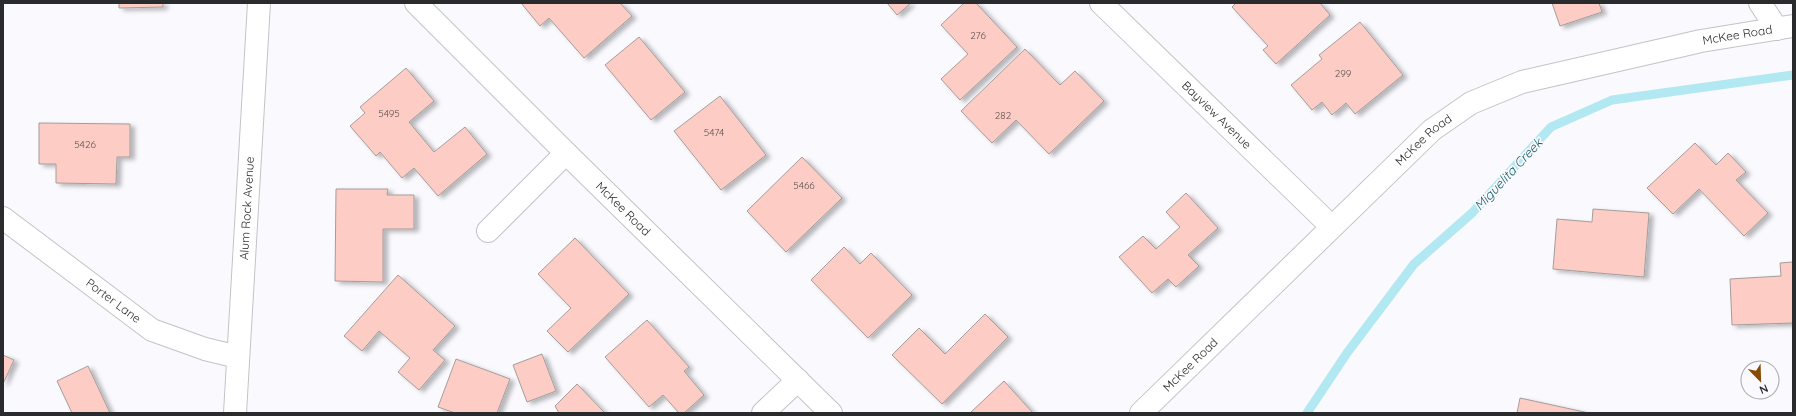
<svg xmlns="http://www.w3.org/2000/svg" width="1796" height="416" font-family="Quicksand,sans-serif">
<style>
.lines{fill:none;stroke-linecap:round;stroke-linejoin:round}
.stream{stroke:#b2e8f1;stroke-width:9}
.building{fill:#fdccc4;stroke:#a49d9c;filter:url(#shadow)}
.minor-casing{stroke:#c2c3c9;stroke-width:24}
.major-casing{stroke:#c2c3c9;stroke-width:24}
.minor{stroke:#fff;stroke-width:22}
.major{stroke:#fff;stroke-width:22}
.labels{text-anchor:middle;stroke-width:3.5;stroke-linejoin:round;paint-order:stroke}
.number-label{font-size:10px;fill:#5f5353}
.street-label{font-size:12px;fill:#2a2b2d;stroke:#f9f9fe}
.water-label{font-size:13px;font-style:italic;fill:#1b626c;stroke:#f9f9fe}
</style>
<defs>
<filter id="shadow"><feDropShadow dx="4.5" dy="2.5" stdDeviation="2" flood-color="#0004"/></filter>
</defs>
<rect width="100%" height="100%" fill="#f9f9fe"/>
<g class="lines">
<!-- stream -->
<path class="stream" d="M1307 413 1347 353 1414 264 1472 213 1551 127 1612 100 1793 75"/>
</g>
<!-- building -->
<g class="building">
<path d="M119 3H163V7L119 8Z"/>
<path d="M521 3H620L632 16 584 58 549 18 540 26Z"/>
<path d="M887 3H911L897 15Z"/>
<path d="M964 3H976L1017 47 960 100 941 79 968 54 941 25Z"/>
<path d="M1236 3H1320L1330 15 1276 64 1263 50 1268 46 1232 7Z"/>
<path d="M1552 3H1599L1602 12 1560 26Z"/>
<path d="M1360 22 1403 75 1355 114 1346 103 1332 115 1322 102 1312 110 1291 85 1322 59 1319 55Z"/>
<path d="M639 37 685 92 651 120 605 65Z"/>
<path d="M1025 49 1060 85 1075 71 1104 101 1049 154 1016 120 992 143 961 111Z"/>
<path d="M406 68 434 101 409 122 434 152 465 127 487 154 438 196 414 168 402 178 380 152 376 156 350 126 365 113 360 107Z"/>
<path d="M720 96 766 155 721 190 674 131Z"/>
<path d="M39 123 130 124V157H117L116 184 56 183V164H39Z"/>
<path d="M1695 143 1716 165 1728 153 1746 172 1736 180 1768 213 1744 236 1699 189 1673 214 1647 188Z"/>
<path d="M802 157 842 198 786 252 747 211Z"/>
<path d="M336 189H388L387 195H414V229H383V282L335 281Z"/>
<path d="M1186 193 1218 228 1188 255 1199 266 1176 287 1168 279 1152 293 1119 257 1143 236 1156 249 1180 227 1166 212Z"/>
<path d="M1593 209 1649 213 1644 277 1553 269 1557 219 1592 222Z"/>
<path d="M575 238 629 294 568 352 547 331 571 308 538 274Z"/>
<path d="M844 247 860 264 871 253 912 295 868 338 811 280Z"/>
<path d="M1793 262V323L1732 325 1730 279 1781 276 1780 263Z"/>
<path d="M398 275 455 326 433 350 445 360 419 390 398 372 410 358 379 331 362 351 344 336Z"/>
<path d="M985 314 1008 337 942 404 892 355 919 328 945 354Z"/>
<path d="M647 320 689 367 684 371 704 395 684 413H679L663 395 649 407 605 357Z"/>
<path d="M542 354 556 391 527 402 513 365Z"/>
<path d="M3 355 14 360 3 384Z"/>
<path d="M456 359 510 379 497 413H455L438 407Z"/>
<path d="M88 366 110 413H72L57 381Z"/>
<path d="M1004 381 1033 413H970Z"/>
<path d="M577 384 605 413H559L555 406Z"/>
<path d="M1520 398 1589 413H1517Z"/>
</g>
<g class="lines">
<!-- minor casing -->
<g class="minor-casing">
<g id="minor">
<path id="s1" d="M416 3 566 153 831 413"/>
<path id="s2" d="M1101 3 1332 227"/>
<path d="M1760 3 1777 29"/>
<path id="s3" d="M3 218 152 330 205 349 238 357"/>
<path d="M488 231 566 153"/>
<path d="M763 413 798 380"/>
<path id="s4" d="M1141 413 1432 130 1471 103 1522 82 1701 41 1793 26"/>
</g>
</g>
<!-- major casing -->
<g class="major-casing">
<g id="major">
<path id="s5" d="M235 413 259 3"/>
</g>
</g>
<!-- minor -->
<use href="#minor" class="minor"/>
<!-- major -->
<use href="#major" class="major"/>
</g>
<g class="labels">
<!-- number labels -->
<g class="number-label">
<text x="978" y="39">276</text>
<text x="1343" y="77">299</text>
<text x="389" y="117">5495</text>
<text x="1003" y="119">282</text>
<text x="714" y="136">5474</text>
<text x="85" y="148">5426</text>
<text x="804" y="189">5466</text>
</g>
<!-- street labels -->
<g class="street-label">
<text dy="4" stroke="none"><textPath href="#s4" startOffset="729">McKee Road</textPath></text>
<text dy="4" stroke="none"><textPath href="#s2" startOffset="161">Bayview Avenue</textPath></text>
<text dy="4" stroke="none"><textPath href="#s4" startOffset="393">McKee Road</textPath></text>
<text dy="4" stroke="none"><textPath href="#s5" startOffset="205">Alum Rock Avenue</textPath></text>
<text dy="4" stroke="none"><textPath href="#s1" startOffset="292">McKee Road</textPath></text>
<text dy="4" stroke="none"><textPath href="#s3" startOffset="138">Porter Lane</textPath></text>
<text dy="4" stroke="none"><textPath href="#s4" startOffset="69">McKee Road</textPath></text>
</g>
<!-- water labels -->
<g class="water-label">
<text transform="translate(1508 174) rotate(-47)" y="5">Miguelita Creek</text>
</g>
</g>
<!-- border -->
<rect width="1796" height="416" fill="none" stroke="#2a2b2d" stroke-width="8"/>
<!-- north arrow -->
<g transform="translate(1760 380) rotate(157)"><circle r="19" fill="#f9f9fe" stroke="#a6a7aa"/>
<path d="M0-3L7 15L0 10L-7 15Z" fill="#864b02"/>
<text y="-6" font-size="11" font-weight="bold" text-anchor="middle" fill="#2a2b2d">N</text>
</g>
</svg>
